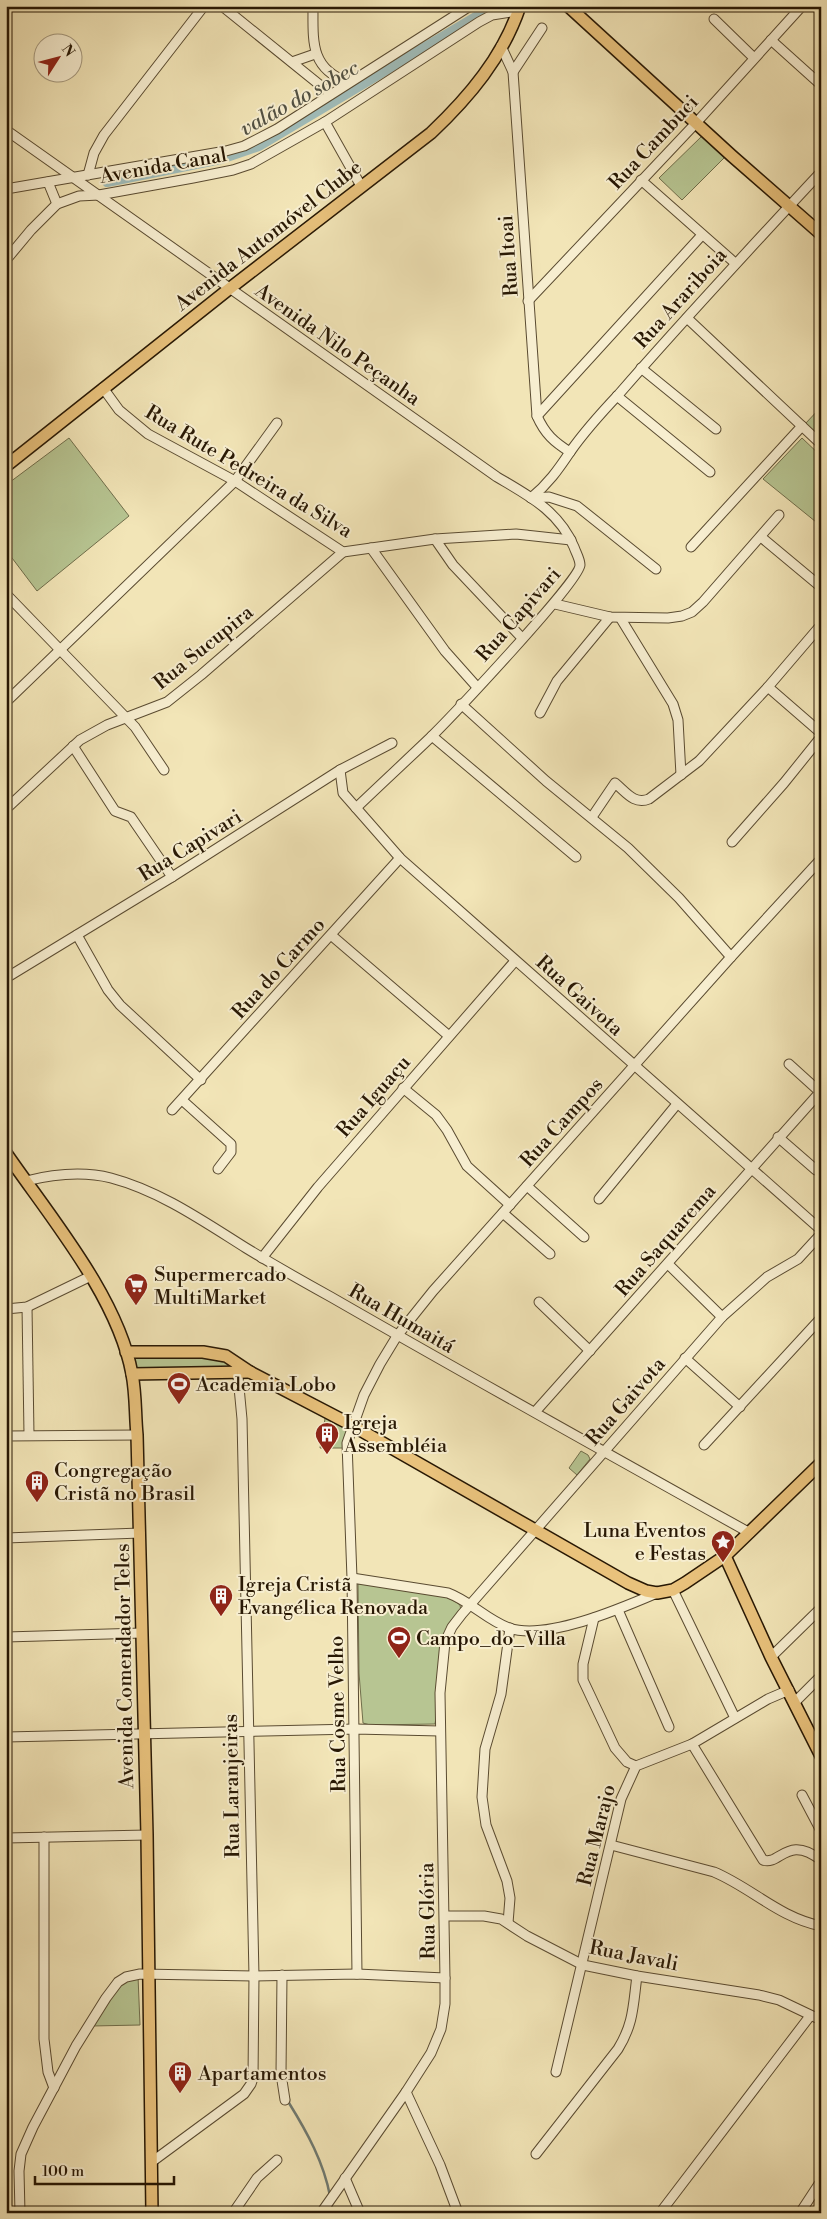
<svg xmlns="http://www.w3.org/2000/svg" width="827" height="2219" font-family="'Libre Bodoni',serif">
<style>
.green{fill:#b7c592;stroke:#706e4b}
.lines{fill:none;stroke-linecap:round;stroke-linejoin:round}
.stream{stroke:#707a71;stroke-width:2.5}
.canal{stroke:#a0bcb9;stroke-width:10}
.minor-casing{stroke:#5a4b31;stroke-width:11}
.major-casing{stroke:#281804;stroke-width:14}
.minor{stroke:#f7eed0;stroke-width:9}
.major{stroke:#e9c27c;stroke-width:11}
.labels{text-anchor:middle;stroke-width:4;stroke-linejoin:round;paint-order:stroke}
.street-label{font-size:20px;fill:#281804;stroke:#f7eed0}
.poi-label{font-size:20px;fill:#281804;stroke:#f7eed0;text-anchor:start}
.water-label{font-size:21px;font-style:italic;fill:#525143;stroke:#f7eed0}
</style>
<rect width="100%" height="100%" fill="#f2e5b7"/>
<filter id="stains"><feTurbulence type="fractalNoise" baseFrequency=".004" numOctaves="4"/><feColorMatrix values="0 0 0 0 .2 0 0 0 0 .09 0 0 0 0 .02 0 0 0 .5 -.17"/></filter>
<radialGradient id="worn" r=".72"><stop offset=".6" stop-color="#630" stop-opacity="0"/><stop offset="1" stop-color="#630" stop-opacity=".3"/></radialGradient>
<!-- green -->
<g class="green">
<path d="M703 135 725 157 682 200 659 178Z"/>
<path d="M821 407V438L805 424Z"/>
<path d="M69 438 129 516 37 591 6 550V485Z"/>
<path d="M802 438 821 456V526L763 479Z"/>
<path d="M136 1354 218 1358 227 1361 228 1367 137 1377 132 1361Z"/>
<path d="M326 1413 345 1422 352 1440V1448H320Z"/>
<path d="M581 1451 588 1455 590 1459 577 1475 569 1468Z"/>
<path d="M358 1582C382 1586 442 1589 460 1605L461 1611 448 1638 435 1724 370 1725 363 1723 359 1673Z"/>
<path d="M138 1976 140 2025 92 2026 121 1983Z"/>
</g>
<g class="lines">
<!-- stream -->
<g class="stream">
<path d="M289 2099V2103C307 2132 324 2163 330 2196"/>
<path d="M331 2204 333 2213"/>
</g>
<!-- canal -->
<path class="canal" d="M107 182 221 159 259 146 494 6"/>
<!-- minor casing -->
<g class="minor-casing">
<g id="minor">
<path d="M222 6 331 94"/>
<path d="M313 6C313 41 310 69 348 82"/>
<path d="M714 19 754 58"/>
<path d="M771 40 821 85"/>
<path d="M501 46 513 72 537 416C545 434 554 442 570 452"/>
<path d="M292 62 315 54"/>
<path d="M513 72 542 28"/>
<path d="M325 122 361 186"/>
<path d="M6 130 497 477C529 496 559 511 574 547 576 553 580 559 580 565 580 581 450 718 431 737 406 761 381 784 356 808"/>
<path d="M88 175 94 153 104 135 204 6"/>
<path d="M641 180 735 263"/>
<path d="M48 182 57 204"/>
<path d="M6 189 226 151 244 146 277 129 470 6"/>
<path d="M6 260 31 230 57 204 79 196 99 195 193 178 233 170 251 164 325 122 479 22 492 15 518 11"/>
<path d="M528 301 696 123 802 6"/>
<path d="M687 318 821 444"/>
<path d="M641 368 716 429"/>
<path d="M103 388 119 410 148 434 235 481 343 552 435 539 516 534 571 540"/>
<path d="M617 396 710 472"/>
<path d="M537 416 702 235"/>
<path d="M531 498C548 484 558 470 570 452 584 432 602 412 619 394 685 318 753 245 821 172"/>
<path d="M531 498 549 497 577 506 656 569"/>
<path d="M761 537 821 587"/>
<path d="M435 539 453 565 522 638"/>
<path d="M691 547 802 426"/>
<path d="M371 548 445 651 477 687"/>
<path d="M6 594 135 727 164 770"/>
<path d="M555 604 610 617 668 618 682 616 692 612 703 602 779 515"/>
<path d="M621 619 673 704 678 720 681 775"/>
<path d="M768 687 821 733"/>
<path d="M6 702 235 481 277 423"/>
<path d="M461 704 546 781 628 848 679 898 731 957"/>
<path d="M540 713 557 681 610 617"/>
<path d="M432 736 576 857"/>
<path d="M73 746 115 811 131 817 172 877"/>
<path d="M340 770 343 793 400 858 821 1230"/>
<path d="M6 809 80 740 107 725 167 702 201 675 343 552"/>
<path d="M592 817 615 783C626 792 634 805 649 799L699 761 768 687 821 625"/>
<path d="M732 842 784 783 821 737"/>
<path d="M77 935 108 990 120 1005 201 1080"/>
<path d="M331 935 449 1036"/>
<path d="M6 978 172 877 340 770 392 743"/>
<path d="M789 1064 821 1093"/>
<path d="M403 1088 436 1115 447 1130 467 1166 510 1205"/>
<path d="M182 1100 231 1144V1152L218 1169"/>
<path d="M172 1110 400 858"/>
<path d="M778 1137 816 1170"/>
<path d="M26 1181C54 1174 83 1171 111 1178 160 1191 203 1221 246 1248 274 1265 302 1281 331 1297 470 1377 610 1455 750 1533"/>
<path d="M527 1186 584 1237"/>
<path d="M599 1199 677 1104"/>
<path d="M503 1213 550 1254"/>
<path d="M262 1258 318 1187 515 961"/>
<path d="M668 1264 722 1317"/>
<path d="M539 1302 590 1351"/>
<path d="M27 1307 29 1435"/>
<path d="M6 1309 27 1307 91 1276"/>
<path d="M685 1358 740 1407"/>
<path d="M535 1412 821 1091"/>
<path d="M6 1436 137 1435"/>
<path d="M704 1445 821 1318"/>
<path d="M6 1538 140 1533"/>
<path d="M352 1578 448 1593C470 1601 487 1620 509 1628 546 1641 622 1608 657 1593"/>
<path d="M673 1590 735 1718"/>
<path d="M618 1610 669 1727"/>
<path d="M594 1618 583 1664V1680L615 1748 627 1762 636 1766"/>
<path d="M6 1637 142 1633"/>
<path d="M771 1657 821 1608"/>
<path d="M795 1702 821 1676"/>
<path d="M6 1737 355 1729 440 1731"/>
<path d="M692 1744 763 1860C780 1866 787 1834 821 1860"/>
<path d="M802 1795 821 1831"/>
<path d="M44 1837V2039L48 2072 54 2088"/>
<path d="M6 1838 147 1835"/>
<path d="M611 1845 714 1872C752 1888 778 1917 821 1926"/>
<path d="M445 1916H484L501 1919 527 1936 583 1965 637 1976 759 1995 779 2000 821 2020"/>
<path d="M508 1923 510 1898 507 1881 486 1825 482 1797 485 1749 501 1694 510 1628"/>
<path d="M357 1974 352 1578 347 1443 364 1395 380 1364 397 1336 433 1291 731 957 821 859"/>
<path d="M282 1975 281 2074 285 2100"/>
<path d="M556 2072 621 1799 636 1766 692 1744 768 1699 789 1690"/>
<path d="M406 2092 440 2165 458 2213"/>
<path d="M536 2154 618 2049C634 2023 633 2005 637 1976"/>
<path d="M153 2161 244 2094 251 2084 253 2078 254 1976 242 1419 237 1366"/>
<path d="M345 2178 360 2213"/>
<path d="M20 2213 19 2171 21 2154 33 2127 76 2046 106 1998 118 1982 126 1977 140 1974 254 1976 357 1974 445 1978"/>
<path d="M233 2213 257 2178 277 2160"/>
<path d="M321 2213 406 2092 431 2053 441 2029 445 2004V1978L440 1693 445 1642 452 1627 462 1614 722 1317 767 1277 798 1259 821 1234"/>
<path d="M660 2213 810 2016"/>
<path d="M800 2213 821 2181"/>
</g>
</g>
<!-- major casing -->
<g class="major-casing">
<g id="major">
<path d="M568 6 732 156 821 234"/>
<path d="M6 466 229 289 431 133C469 97 503 57 520 6"/>
<path d="M6 1153C50 1217 118 1297 132 1374 136 1394 135 1415 137 1435L147 1835 152 2213"/>
<path d="M126 1352H203L226 1356 250 1372 346 1422 628 1583 646 1591 657 1593 673 1590 685 1583 725 1556 821 1463"/>
<path d="M132 1374 250 1372"/>
<path d="M725 1556 771 1657 821 1756"/>
</g>
</g>
<!-- minor -->
<use href="#minor" class="minor"/>
<!-- major -->
<use href="#major" class="major"/>
</g>
<!-- icons -->
<defs>
<g id="supermarket-pin" transform="scale(1.25)"><path d="M0 17L-7.5 6A9.5 9.5 0 1 1 7.5 6Z" fill="#8f2418" stroke="#f7eed0"/><path d="M-6-5.5h2.5l.6 2H6L4.5 2H-2.5L-4.4-4H-6ZM-1.5 3.2a1.3 1.3 0 1 0 .1 0ZM3 3.2a1.3 1.3 0 1 0 .1 0Z" fill="#fff"/></g>
<g id="stadium-pin" transform="scale(1.25)"><path d="M0 17L-7.5 6A9.5 9.5 0 1 1 7.5 6Z" fill="#8f2418" stroke="#f7eed0"/><path d="M0-5a6.5 5 0 1 0 0 10a6.5 5 0 1 0 0-10ZM-3.5-1.8h7v3.6h-7Z" fill="#fff"/></g>
<g id="building-pin" transform="scale(1.25)"><path d="M0 17L-7.5 6A9.5 9.5 0 1 1 7.5 6Z" fill="#8f2418" stroke="#f7eed0"/><path d="M-4-6H4V6H1V3H-1V6H-4ZM-2.5-4.3h1.7v1.8h-1.7ZM.8-4.3h1.7v1.8H.8ZM-2.5-1h1.7V.8h-1.7ZM.8-1h1.7V.8H.8Z" fill="#fff"/></g>
<g id="sight-pin" transform="scale(1.25)"><path d="M0 17L-7.5 6A9.5 9.5 0 1 1 7.5 6Z" fill="#8f2418" stroke="#f7eed0"/><path d="M0-6L1.8-2.2L6-1.7L2.9 1.2L3.7 5.4L0 3.3L-3.7 5.4L-2.9 1.2L-6-1.7L-1.8-2.2Z" fill="#fff"/></g>
</defs>
<g fill-rule="evenodd">
<use href="#supermarket-pin" x="136" y="1285"/>
<use href="#stadium-pin" x="179" y="1384"/>
<use href="#building-pin" x="327" y="1434"/>
<use href="#building-pin" x="37" y="1482"/>
<use href="#sight-pin" x="723" y="1542"/>
<use href="#building-pin" x="221" y="1596"/>
<use href="#stadium-pin" x="399" y="1638"/>
<use href="#building-pin" x="180" y="2073"/>
</g>
<g class="labels">
<!-- street labels -->
<g class="street-label">
<text transform="translate(653 142) rotate(-47)" y="7">Rua Cambuci</text>
<text transform="translate(163 165) rotate(-10)" y="7">Avenida Canal</text>
<text transform="translate(268 235) rotate(-38)" y="7">Avenida Automóvel Clube</text>
<text transform="translate(508 256) rotate(-94)" y="7">Rua Itoai</text>
<text transform="translate(680 298) rotate(-48)" y="7">Rua Arariboia</text>
<text transform="translate(338 344) rotate(35)" y="7">Avenida Nilo Peçanha</text>
<text transform="translate(249 471) rotate(31)" y="7">Rua Rute Pedreira da Silva</text>
<text transform="translate(518 614) rotate(-49)" y="7">Rua Capivari</text>
<text transform="translate(203 647) rotate(-39)" y="7">Rua Sucupira</text>
<text transform="translate(190 845) rotate(-32)" y="7">Rua Capivari</text>
<text transform="translate(278 968) rotate(-48)" y="7">Rua do Carmo</text>
<text transform="translate(580 995) rotate(42)" y="7">Rua Gaivota</text>
<text transform="translate(373 1096) rotate(-49)" y="7">Rua Iguaçu</text>
<text transform="translate(561 1122) rotate(-48)" y="7">Rua Campos</text>
<text transform="translate(665 1240) rotate(-49)" y="7">Rua Saquarema</text>
<text transform="translate(402 1318) rotate(30)" y="7">Rua Humaitá</text>
<text transform="translate(625 1401) rotate(-49)" y="7">Rua Gaivota</text>
<text transform="translate(124 1666) rotate(-91)" y="7">Avenida Comendador Teles</text>
<text transform="translate(337 1714) rotate(-91)" y="7">Rua Cosme Velho</text>
<text transform="translate(231 1786) rotate(-91)" y="7">Rua Laranjeiras</text>
<text transform="translate(596 1835) rotate(-76)" y="7">Rua Marajo</text>
<text transform="translate(427 1911) rotate(-91)" y="7">Rua Glória</text>
<text transform="translate(634 1955) rotate(11)" y="7">Rua Javali</text>
</g>
<!-- poi labels -->
<g class="poi-label">
<text x="154" y="1281">Supermercado<tspan x="154" dy="23">MultiMarket</tspan></text>
<text x="196" y="1391">Academia Lobo</text>
<text x="344" y="1429">Igreja<tspan x="344" dy="23">Assembléia</tspan></text>
<text x="54" y="1477">Congregação<tspan x="54" dy="23">Cristã no Brasil</tspan></text>
<text x="706" y="1537" text-anchor="end">Luna Eventos<tspan x="706" dy="23">e Festas</tspan></text>
<text x="238" y="1591">Igreja Cristã<tspan x="238" dy="23">Evangélica Renovada</tspan></text>
<text x="416" y="1645">Campo_do_Villa</text>
<text x="198" y="2080">Apartamentos</text>
</g>
<!-- water labels -->
<g class="water-label">
<text transform="translate(299 98) rotate(-29)" y="7">valão do sobec</text>
</g>
</g>
<!-- margin -->
<rect width="827" height="2219" fill="none" stroke="#f2e5b7" stroke-width="25"/>
<rect x="8" y="8" width="812" height="2204" fill="none" stroke="#281804" stroke-width="2.5"/>
<rect x="12" y="12" width="802" height="2194" fill="none" stroke="#281804"/>
<!-- north arrow -->
<g transform="translate(58 58) rotate(54)"><circle r="24" fill="#f7eed0" stroke="#a4987e"/>
<path d="M0-4L9 19L0 12L-9 19Z" fill="#8f2418"/>
<text y="-8" font-size="14" font-weight="bold" text-anchor="middle" fill="#281804">N</text>
</g>
<!-- scale -->
<path d="M35 2176v8h139v-8" fill="none" stroke="#281804" stroke-width="2.5"/>
<text x="42" y="2176" font-size="15" fill="#281804" stroke="#f7eed0" stroke-width="4" paint-order="stroke">100 m</text>
<rect width="100%" height="100%" filter="url(#stains)"/>
<rect width="100%" height="100%" fill="url(#worn)"/>
</svg>
